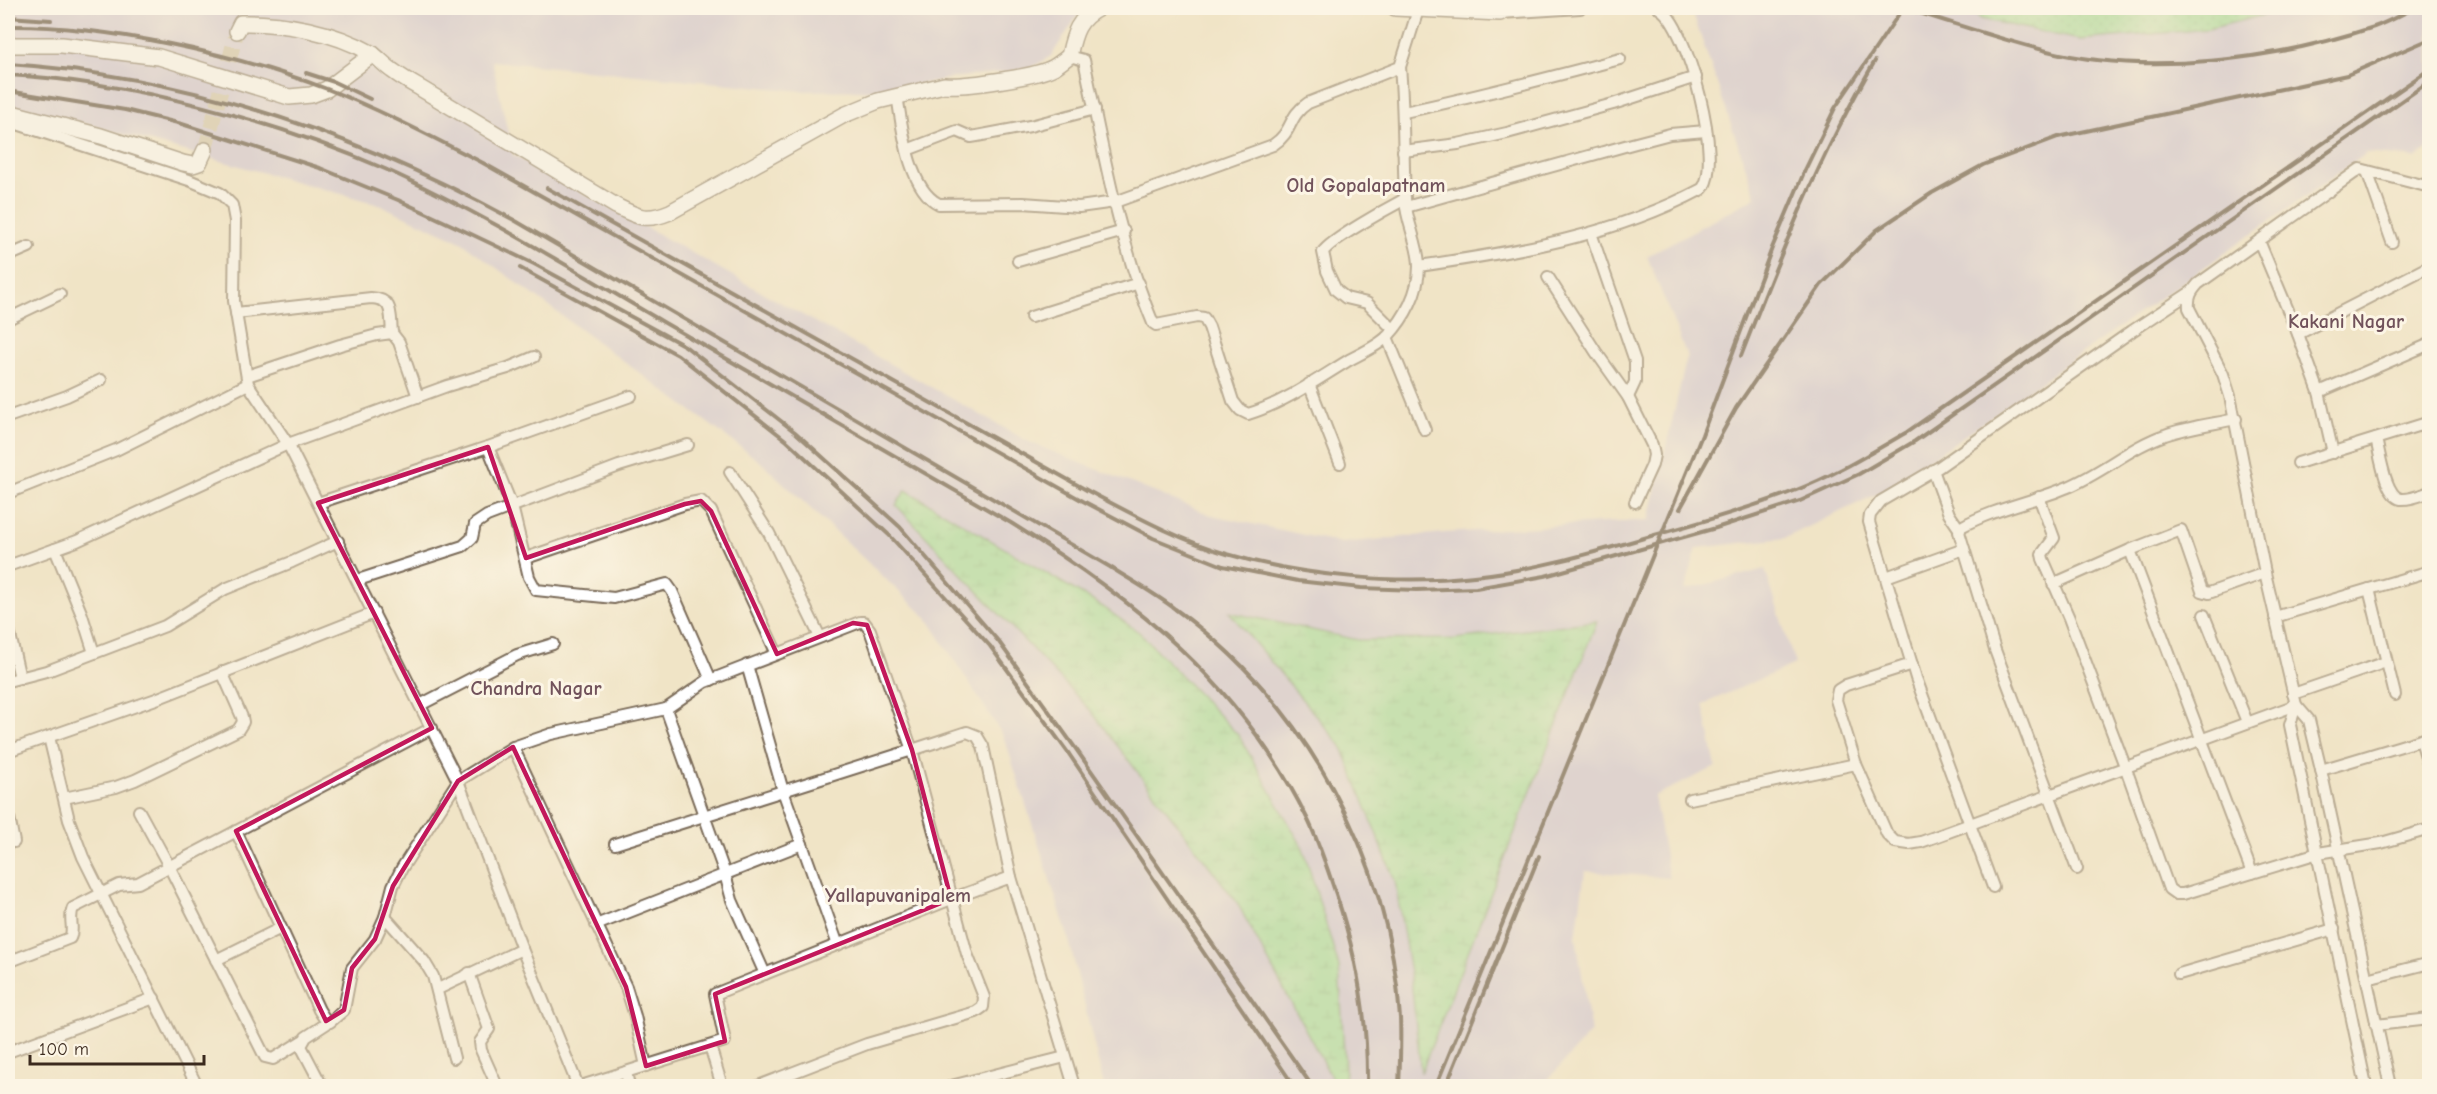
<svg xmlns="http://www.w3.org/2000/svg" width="2437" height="1094" font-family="'Comic Neue',sans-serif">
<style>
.railway{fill:#c9bfd8}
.grass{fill:url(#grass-dots);stroke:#6a8359;stroke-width:1.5}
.wetland{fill:url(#wetland-marsh);stroke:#6a8359;stroke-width:1.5}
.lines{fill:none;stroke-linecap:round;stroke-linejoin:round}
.secondary-tunnel{stroke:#ccbfa4;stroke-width:15;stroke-dasharray:15 8;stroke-linecap:butt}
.street-casing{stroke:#7a6b59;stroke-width:14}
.secondary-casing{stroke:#7a6b59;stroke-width:18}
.street{stroke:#fff;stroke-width:10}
.secondary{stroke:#fff;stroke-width:15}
.rail{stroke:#3b2a1e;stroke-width:4}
.marked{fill:none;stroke:#c2185b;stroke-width:4.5;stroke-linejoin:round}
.labels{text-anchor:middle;stroke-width:6;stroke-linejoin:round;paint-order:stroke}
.neighbourhood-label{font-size:20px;font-weight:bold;fill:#71525b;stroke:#fcf5e5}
</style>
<defs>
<pattern id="grass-dots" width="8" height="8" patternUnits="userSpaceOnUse" patternTransform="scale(1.5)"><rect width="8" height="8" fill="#98dc94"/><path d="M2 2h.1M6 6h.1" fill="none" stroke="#84bd7f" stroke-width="1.8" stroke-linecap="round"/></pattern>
<pattern id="wetland-marsh" width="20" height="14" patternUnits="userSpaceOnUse" patternTransform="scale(1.5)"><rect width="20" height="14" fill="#98dc94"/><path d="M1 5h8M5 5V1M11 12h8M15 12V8" fill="none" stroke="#84bd7f"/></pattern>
</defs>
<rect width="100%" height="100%" fill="#fcf5e5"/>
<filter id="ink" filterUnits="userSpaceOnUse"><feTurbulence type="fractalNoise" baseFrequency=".0167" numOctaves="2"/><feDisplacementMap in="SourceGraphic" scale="12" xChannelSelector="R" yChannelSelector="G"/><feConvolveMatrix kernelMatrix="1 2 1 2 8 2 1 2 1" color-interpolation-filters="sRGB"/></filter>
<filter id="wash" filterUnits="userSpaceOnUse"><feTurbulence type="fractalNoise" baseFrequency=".008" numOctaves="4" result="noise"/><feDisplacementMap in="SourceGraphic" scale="24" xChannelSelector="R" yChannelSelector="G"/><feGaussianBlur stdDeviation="1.35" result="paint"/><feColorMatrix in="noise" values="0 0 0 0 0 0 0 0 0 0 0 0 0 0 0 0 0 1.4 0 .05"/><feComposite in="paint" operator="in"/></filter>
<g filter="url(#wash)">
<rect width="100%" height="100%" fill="#f0e4c6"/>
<!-- railway -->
<path class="railway" d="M8 8H1083L1051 56 1029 69 952 78 892 90 802 91 492 61 513 155 642 225 1031 443 1211 515 1342 543 1444 533 1649 520 1687 356 1647 256 1756 197 1691 8H2429V148L2415 158 2367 153 1888 489 1785 538 1697 548 1685 590 1765 569 1795 664 1703 704 1716 767 1654 796 1669 878 1585 871 1576 937 1591 1032 1542 1086H1104L1068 936 1008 749 1002 734 927 618 761 462 460 241 378 204 56 116 8 108Z"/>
<!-- grass -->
<path class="grass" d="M1965 8H2291L2208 29 2080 40 1981 19Z"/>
<!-- wetland -->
<g class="wetland">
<path d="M906 490 1103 607 1140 633 1239 736 1303 848 1339 967 1346 1086H1336L1236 901 1091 711 896 505Z"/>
<path d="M1229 612 1358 640 1455 639 1597 621 1421 1073 1411 979 1395 881 1342 747Z"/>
</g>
</g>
<g filter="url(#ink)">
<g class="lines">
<!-- secondary-tunnel -->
<path class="secondary-tunnel" d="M205 150 237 31"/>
<!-- street casing -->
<g class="street-casing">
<g id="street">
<path d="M1500 13 1580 8"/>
<path d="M1069 56 1084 60C1103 148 1118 240 1153 323L1156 325 1197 317 1204 318 1209 327 1233 401 1240 410 1248 414C1284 403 1318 379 1349 360 1362 353 1378 346 1388 336 1405 318 1419 292 1419 266 1419 244 1406 222 1405 199 1403 155 1404 111 1400 67"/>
<path d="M897 95C902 126 908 189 939 204L1023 203 1079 207 1115 202 1273 145C1294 131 1287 117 1308 103L1400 67 1418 10"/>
<path d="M1404 112C1476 97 1548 78 1620 59"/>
<path d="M8 121 189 180 220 193 232 205 235 221 234 301 248 384 288 444 458 781 522 949 578 1086"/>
<path d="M907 150 957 131 971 137 977 136 1030 126 1095 109"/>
<path d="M1403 151 1458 144 1507 133 1613 104 1696 77"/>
<path d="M2367 171 2392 242"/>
<path d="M1406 207 1632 144 1670 134 1706 131"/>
<path d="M1591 233 1635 361V382L1628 397"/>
<path d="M2259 241 2298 334 2319 392 2333 453"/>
<path d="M8 256 29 247"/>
<path d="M1018 261 1124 231"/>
<path d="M1419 266C1516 252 1614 236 1702 189 1724 164 1688 24 1659 8"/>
<path d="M1548 277 1596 352 1628 397 1652 445 1654 455 1652 465 1635 502"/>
<path d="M236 313 371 298C394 299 390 314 392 333"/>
<path d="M1031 317 1139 283"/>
<path d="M8 319 60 294"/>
<path d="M1393 329 1367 303 1346 298 1336 290 1327 271 1323 252C1330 240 1390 207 1405 199"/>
<path d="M2298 334 2430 266"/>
<path d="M1387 337 1425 430"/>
<path d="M247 376 340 345 377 335 392 333 399 342 418 397"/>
<path d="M1309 384 1340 463"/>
<path d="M2319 392 2430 344"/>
<path d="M8 417 67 396 101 380"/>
<path d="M2376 439C2380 454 2385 496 2401 499 2410 500 2421 495 2430 492"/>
<path d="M488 447 512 506 529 577 536 590 614 598 667 584 672 591 711 680"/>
<path d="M2298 463 2430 422"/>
<path d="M1933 470 1949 514 1960 530"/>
<path d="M730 472 769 533 820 637"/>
<path d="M8 493 116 450 248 384"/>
<path d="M2039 497 2054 538 2042 554 2043 559 2069 618 2125 766 2169 889 2176 894H2183L2318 853 2381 843 2430 829"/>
<path d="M318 503 488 447 631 396"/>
<path d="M55 549 82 615 94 653"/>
<path d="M2130 550 2252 873"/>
<path d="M526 558 685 504 701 501 711 511 777 654"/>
<path d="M8 566 77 541 288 444 447 386 508 368 534 357"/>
<path d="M1886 577 1964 549"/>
<path d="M358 580 463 546 472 538 475 524 487 516 619 466 688 445"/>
<path d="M2053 584 2130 550 2181 530 2202 591 2209 593 2265 573"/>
<path d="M2369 589 2395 695"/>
<path d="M2204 615 2247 722"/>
<path d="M2275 617 2430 571"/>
<path d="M8 626 20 678"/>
<path d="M747 665 783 791 912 750 967 954 984 997 983 1007 976 1012 867 1044 758 1086"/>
<path d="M8 681 50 670 165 626 225 589 292 562 338 541"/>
<path d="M2293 694 2386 662"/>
<path d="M420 705 517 655 553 644"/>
<path d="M2296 705 2290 725 2366 1086"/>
<path d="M666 709 725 874 732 900 765 974"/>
<path d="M49 737 69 820 83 857 197 1086"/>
<path d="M2430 737 2421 740 2430 770"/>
<path d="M513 747 626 987 635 1016 646 1066"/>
<path d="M8 751 156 699 374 613"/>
<path d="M1856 764 1836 700 1838 690 1846 685 1912 664"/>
<path d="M2321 770 2421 740"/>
<path d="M64 798 116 787 135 780 238 730 243 722 242 717 222 672"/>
<path d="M1690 799 1856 764 1887 834 1895 842 1909 844 1921 842 2296 705"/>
<path d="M139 811 169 866 265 1057 273 1059 302 1041"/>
<path d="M8 812 14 842"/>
<path d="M236 831 319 1010 326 1021 330 1022 344 1010 352 968 375 939 385 917 393 886 402 868 458 781 513 747 551 734 666 709 705 682 860 622H864L870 630 912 750 967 732 977 736 983 746 1011 877"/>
<path d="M615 844 783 791 838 945"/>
<path d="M2077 869 1995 650 1959 532 1961 527C1995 508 2033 502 2068 487 2102 473 2132 446 2165 435 2187 427 2213 424 2236 419"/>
<path d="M1993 887 1916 678 1869 522 1870 515 1881 501 1939 467 2132 331 2191 292"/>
<path d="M385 917 424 961 433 976 454 1058"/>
<path d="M596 925 802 844"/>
<path d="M216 960 281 928"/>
<path d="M8 962 70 938C75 929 68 918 73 908L119 885 138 883 432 728"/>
<path d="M469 973 489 1029 480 1042 481 1050 497 1086"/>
<path d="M2179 974 2334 929"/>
<path d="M2367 979 2430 963"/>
<path d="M438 989 522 949"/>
<path d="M2376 1025 2430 1019"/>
<path d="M710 1046 722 1086"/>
<path d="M8 1052 154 998"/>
<path d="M626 1072 629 1086"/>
<path d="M322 1086 301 1046 306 1037 329 1022"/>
<path d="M581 1086 725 1041 715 994 951 899 1011 877 1074 1086"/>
<path d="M951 1086 1065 1057"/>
<path d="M2390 1086 2321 770 2309 720 2296 705 2265 573 2230 396 2223 374 2189 308C2188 297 2191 292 2198 284L2360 169 2430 187"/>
</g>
</g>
<!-- secondary casing -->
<g class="secondary-casing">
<g id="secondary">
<path d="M1395 8 1500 13 1501 8"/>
<path d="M237 31 241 23C284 22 334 32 371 53 379 58 385 66 393 71 401 77 411 83 420 88L616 206C638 217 646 222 670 212L844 115 878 101 944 85C964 87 1036 77 1054 67 1059 64 1064 60 1069 56 1074 34 1077 19 1099 8"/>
<path d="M8 45H62L159 57 289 97 311 95 327 89 373 54"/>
<path d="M8 112 101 136 183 163 193 165 199 163 205 150"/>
</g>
</g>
<!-- street -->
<use href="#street" class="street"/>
<!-- secondary -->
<use href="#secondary" class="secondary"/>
<!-- rail -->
<g class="rail">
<path d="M8 17 51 20"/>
<path d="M8 26C105 25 236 54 327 89 381 110 432 137 483 163L1083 501 1153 538 1223 566 1298 581 1361 588 1417 590 1476 588 1545 576 1716 528 1800 501 1859 474 1915 441 2430 81"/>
<path d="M8 64C187 75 358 135 514 220L1110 567C1132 581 1154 593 1175 609 1305 702 1390 858 1400 1018 1401 1041 1400 1064 1399 1086"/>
<path d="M306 73 334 82 370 99"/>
<path d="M8 75C128 81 274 120 385 169 481 212 572 269 663 322 779 389 895 456 1011 523 1135 600 1240 683 1307 818 1319 842 1327 868 1336 894 1357 956 1368 1021 1367 1086"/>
<path d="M8 91 125 110 182 124 320 168 398 200 471 234 534 264 685 346 795 432 900 527 999 642 1076 749 1312 1086"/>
<path d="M547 188 1090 492C1134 515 1179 540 1227 554 1301 576 1397 585 1474 576 1534 570 1593 553 1651 536 1699 523 1748 509 1794 491 1834 476 1871 453 1907 432L2430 69"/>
<path d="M520 268 678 355 787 441 889 535 990 646 1069 754 1294 1086"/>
<path d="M1741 356C1781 253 1819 156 1875 61"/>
<path d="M1680 509 1736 408 1821 285 1877 230 1932 193 1983 165 2058 137 2347 75 2430 39"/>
<path d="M1436 1086 1702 435 1772 248 1805 170 1835 108 1903 8C1951 22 1998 39 2047 51 2148 76 2275 60 2374 27 2388 22 2402 14 2415 8"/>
<path d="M1446 1086 1539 856"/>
</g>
</g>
</g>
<!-- marked area -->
<path d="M0 0H2437V1094H0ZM488 447 526 558 685 504 701 501 711 511 777 654 853 623 867 625 912 750 951 899 715 994 725 1041 646 1066 626 987 513 747 458 781 393 886 375 939 352 968 344 1010 326 1021 236 831 432 728 318 503Z" fill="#f0e4c6" fill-opacity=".55" fill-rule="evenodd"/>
<path class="marked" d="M488 447 526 558 685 504 701 501 711 511 777 654 853 623 867 625 912 750 951 899 715 994 725 1041 646 1066 626 987 513 747 458 781 393 886 375 939 352 968 344 1010 326 1021 236 831 432 728 318 503Z"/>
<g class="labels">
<!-- neighbourhood labels -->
<g class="neighbourhood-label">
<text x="1366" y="192">Old Gopalapatnam</text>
<text x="2346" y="328">Kakani Nagar</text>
<text x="536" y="695">Chandra Nagar</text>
<text x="898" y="902">Yallapuvanipalem</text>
</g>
</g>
<!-- margin -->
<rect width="2437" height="1094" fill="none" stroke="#fcf5e5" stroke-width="30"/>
<!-- scale -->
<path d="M30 1055v9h174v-9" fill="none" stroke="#3b2a1e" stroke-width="3"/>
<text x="39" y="1055" font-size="18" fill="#3b2a1e" stroke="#fcf5e5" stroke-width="4.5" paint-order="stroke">100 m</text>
</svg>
